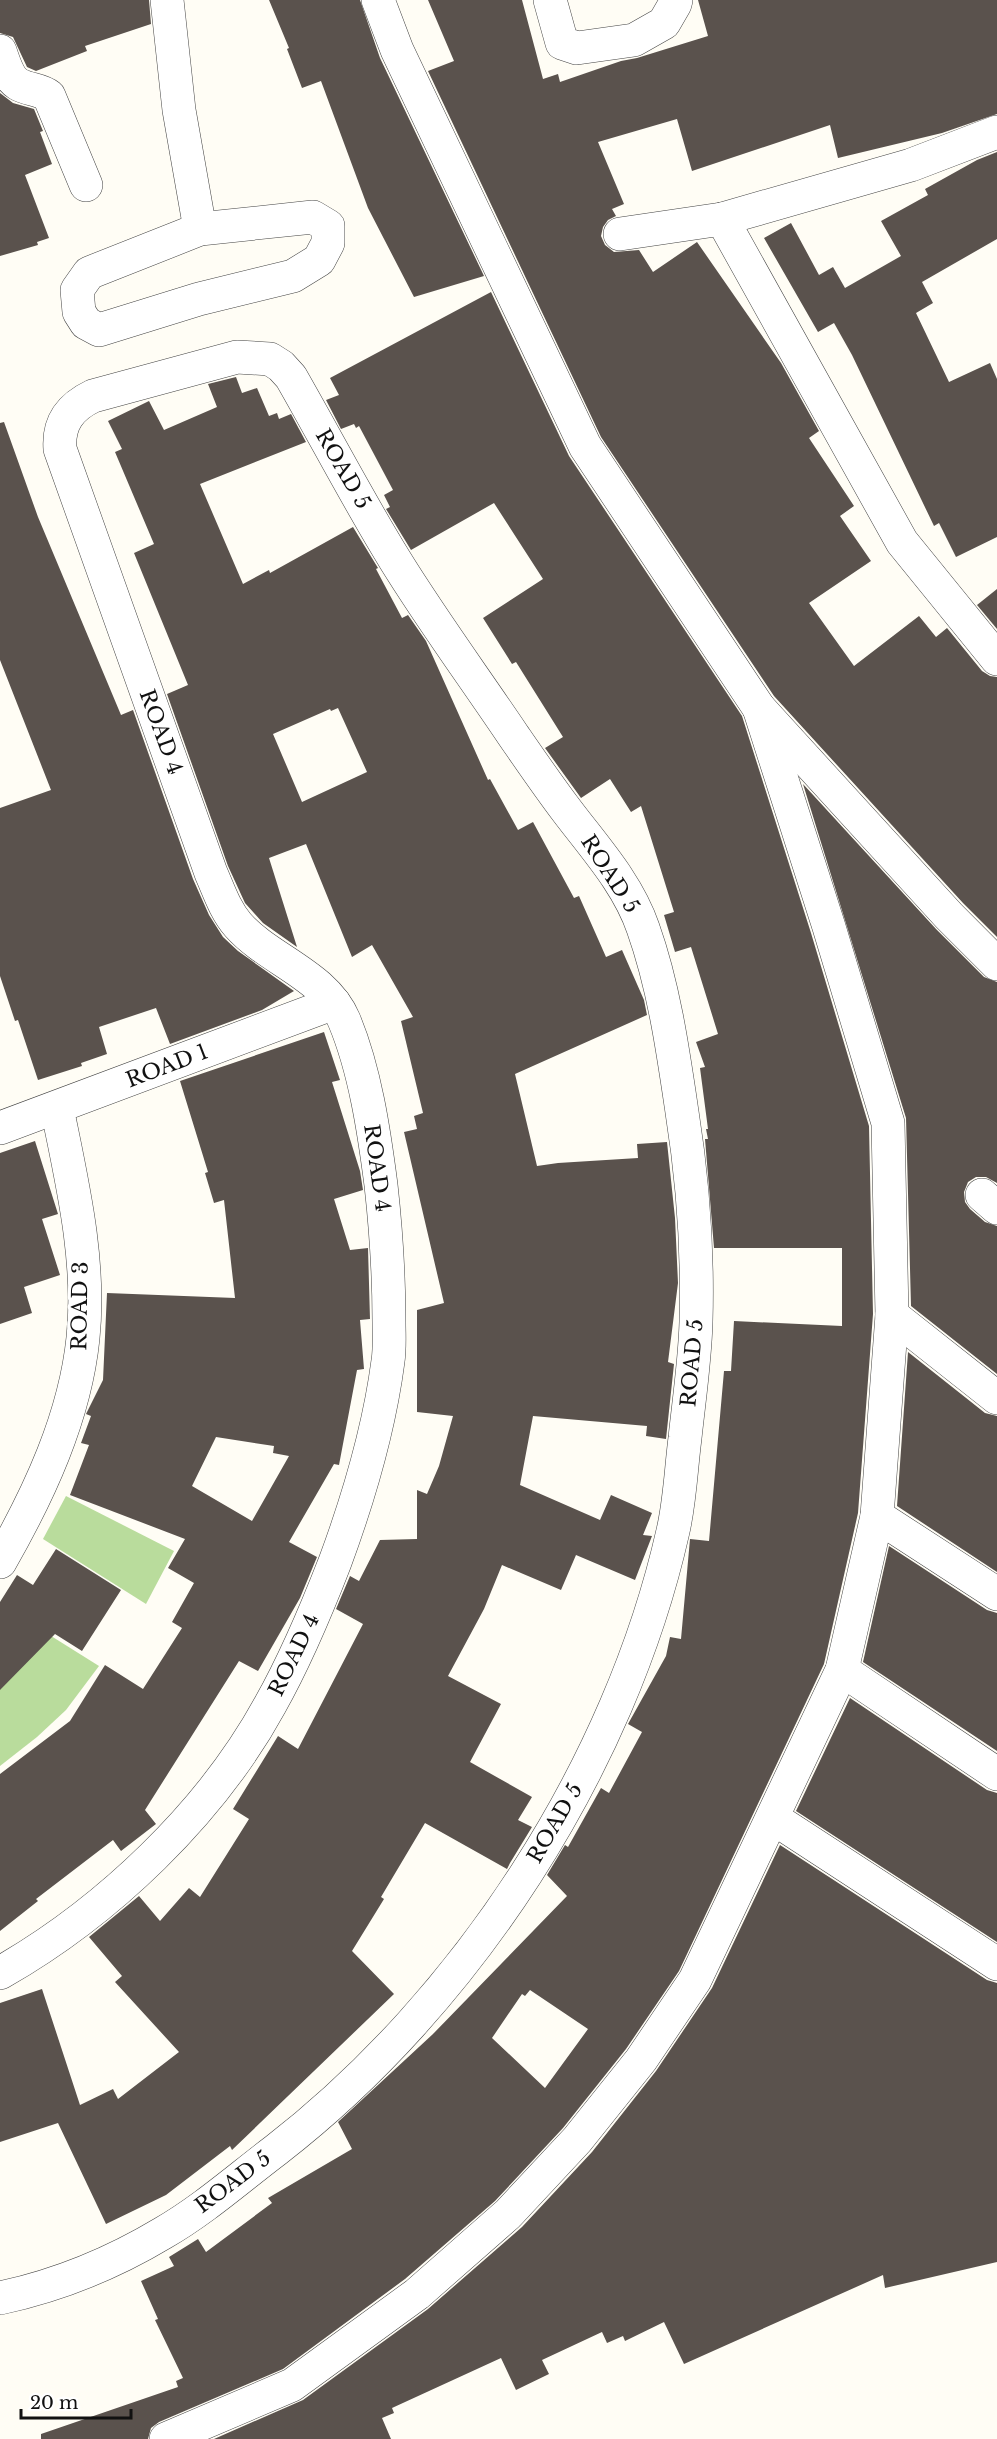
<svg xmlns="http://www.w3.org/2000/svg" width="997" height="2439" font-family="'Libre Baskerville',serif">
<style>
.forest{fill:#b9dc9c}
.building{fill:#5a524d;fill-rule:evenodd}
.lines{fill:none;stroke-linecap:round;stroke-linejoin:round}
.minor-casing{stroke:#444;stroke-width:34}
.minor{stroke:#fff;stroke-width:33}
.labels{text-anchor:middle;stroke-width:6;stroke-linejoin:round;paint-order:stroke}
.street-label{font-size:21px;fill:#111;stroke:#fff}
</style>
<rect width="100%" height="100%" fill="#fffdf5"/>
<!-- forest -->
<g class="forest">
<path d="M66 1496 174 1551 146 1604 43 1539Z"/>
<path d="M0 1604 99 1666 66 1710 37 1737 0 1766Z"/>
</g>
<!-- building -->
<g class="building">
<path d="M0 0H149L151 24 85 46 87 51 36 71 27 67 13 37 0 33Z"/>
<path d="M269 0H360L380 58 484 276 414 297 368 208 321 81 302 88 287 49 289 48Z"/>
<path d="M428 0H522L543 79 558 74 560 82 621 61 637 58 708 36 698 0H997V114L942 133 838 158 830 125 692 171 677 119 598 142 624 204 612 209 616 216 608 220 603 227 601 236 605 245 614 252 639 250 653 272 697 242 781 363 819 431 809 438 854 506 840 516 871 561 809 603 854 666 919 616 936 637 947 628 982 671 990 676 997 677V937L963 903 774 696 601 437 428 71 454 61Z"/>
<path d="M0 93 13 103 34 109 43 131 40 132 52 164 25 175 49 238 37 242 38 245 0 256Z"/>
<path d="M997 152V239L922 282 933 303 916 313 949 382 990 363 997 379V537L956 557 939 523 934 526 852 355 834 323 818 332 764 238 791 223 819 275 833 267 845 288 901 256 881 221 928 195 925 189 977 160Z"/>
<path d="M491 292 569 456 742 716 811 933 869 1126 873 1314 858 1513 824 1664 679 1971 626 2049 563 2128 495 2201 405 2279 283 2369 159 2422 151 2428 148 2439H41V2434L178 2387 176 2381 183 2378 155 2320 158 2319 141 2281 174 2266 169 2257 198 2239 206 2252 272 2203 268 2198 352 2149 338 2122 433 2034 567 1896 547 1875 565 1845 568 1847 601 1788 609 1793 642 1732 628 1724 666 1656 670 1637 681 1639 690 1539 709 1541 724 1371H731L734 1321 842 1326V1248H714L705 1139H708L706 1129H708L700 1068 705 1067 696 1042 718 1034 691 947 675 952 664 915 674 912 641 806 631 812 610 779 581 798 545 748 563 737 516 662 512 664 483 618 543 579 494 503 411 550 386 509 390 507 384 495 393 490 359 426 356 428 354 424 341 429 326 400 339 395 330 378ZM530 1990 588 2029 545 2088 492 2038 522 1994 525 1996Z"/>
<path d="M236 377 242 393 257 388 269 416 277 413 279 419 291 414 306 442 200 484 243 584 269 570 270 573 353 527 378 568 376 569 402 618 408 615 426 641 488 780 490 779 518 830 533 822 574 898 579 896 606 957 622 950 644 1000 647 1015 515 1074 537 1166 558 1163 638 1158 637 1144 667 1142 675 1218 678 1283 668 1362 674 1364 666 1439 646 1436 647 1426 533 1416 520 1485 600 1520 611 1495 652 1513 643 1535 652 1536 635 1580 576 1555 561 1590 502 1565 484 1609 448 1676 501 1704 470 1762 532 1797 518 1820 532 1827 510 1863 507 1869 425 1823 381 1897 384 1899 352 1951 394 1994 232 2150 230 2146 166 2195 106 2224 58 2123 0 2142V2003L42 1989 80 2105 113 2089 118 2099 179 2052 115 1982 122 1976 89 1937 139 1896 160 1921 189 1888 200 1897 249 1819 233 1809 278 1736 298 1749 363 1624 336 1609 350 1576 359 1581 380 1540 417 1539V1490L427 1494 439 1466 453 1416 417 1412V1310L444 1303 404 1132 417 1129 414 1116 423 1113 401 1021 413 1017 372 945 352 957 306 844 269 858 297 947 263 923 245 903 228 866 167 694 188 685 134 553 154 544 115 452 122 449 108 421 149 401 164 430 217 407 208 384ZM338 708 367 772 302 802 273 734 330 709 331 711Z"/>
<path d="M4 422 38 517 121 715 133 710 193 879 209 915 223 937 238 951 294 991 262 1010 170 1044 156 1008 99 1027 107 1054 81 1063 82 1066 38 1080 18 1020 15 1021 0 976V808L51 790 0 660V423Z"/>
<path d="M997 589V629L977 605Z"/>
<path d="M803 784 936 929 984 977 997 982V1183L986 1177H976L968 1182 964 1192 965 1202 970 1209 985 1222 997 1226V1374L911 1306 906 1118Z"/>
<path d="M324 1032 340 1080 332 1082 360 1171 363 1190 334 1199 350 1250 368 1248 370 1319 360 1320 364 1369 357 1370 339 1465 334 1464 289 1542 317 1557 300 1598 258 1671 239 1661 145 1810 156 1824 121 1851 113 1840 36 1899 38 1901 0 1931V1774L70 1721 105 1665 143 1689 182 1628 172 1622 194 1583 168 1568 185 1539 70 1495 89 1445 81 1443 91 1416 86 1414 103 1380 107 1293 235 1298 224 1200 214 1203 205 1173 208 1172 180 1081ZM216 1437 274 1446 273 1453 289 1456 252 1521 192 1486Z"/>
<path d="M35 1141 58 1214 42 1219 60 1275 24 1287 32 1313 0 1324V1153Z"/>
<path d="M908 1352 985 1413 997 1416V1572L897 1506Z"/>
<path d="M889 1546 987 1610 997 1613V1751L863 1662Z"/>
<path d="M56 1549 121 1590 82 1651 55 1634 0 1690V1602L17 1575 33 1585Z"/>
<path d="M850 1698 987 1790 997 1793V1942L796 1811Z"/>
<path d="M780 1845 987 1980 997 1983V2262L885 2288 883 2275 684 2364 664 2322 625 2341 623 2336 607 2343 602 2332 542 2360 549 2374 516 2390 501 2358 392 2408 394 2413 382 2418 391 2439H214L303 2400 428 2309 522 2227 592 2152 656 2071 712 1988Z"/>
</g>
<g class="lines">
<!-- minor casing -->
<g class="minor-casing">
<g id="minor">
<path d="M167 0 179 110 200 229"/>
<path d="M378 0 397 50 585 446 759 708 949 916 997 964"/>
<path d="M550 0 562 43 577 48 634 40 664 23 675 4 676 0"/>
<path d="M0 51C4 62 8 78 18 84 28 90 40 89 49 96L86 185"/>
<path d="M997 132 911 165 722 219 902 542 997 659"/>
<path d="M313 217 328 226V243L319 260 293 276 199 299 99 330 86 323 79 312 77 290 89 273 200 229Z"/>
<path d="M620 234 722 219"/>
<path d="M0 1128 334 1003"/>
<path d="M982 1195 997 1208"/>
<path d="M892 1315 997 1398"/>
<path d="M877 1516 997 1594"/>
<path d="M0 1562C39 1494 75 1417 83 1338 91 1261 72 1182 57 1108"/>
<path d="M842 1670 997 1774"/>
<path d="M773 1818 997 1964"/>
<path d="M0 1973C107 1912 211 1813 270 1705 296 1659 316 1611 335 1562 359 1497 379 1430 388 1361 390 1348 389 1335 389 1322 389 1276 386 1230 381 1185 374 1131 365 1070 344 1020 325 975 269 960 238 925 225 910 219 891 211 873L60 449C58 423 70 407 93 396L237 357 270 359 281 366 291 377C326 438 358 500 395 560 432 620 474 677 513 735 531 761 548 786 567 811 595 848 628 884 643 928 664 987 673 1051 682 1112 693 1181 698 1251 696 1322 695 1360 689 1400 685 1438 681 1469 680 1501 673 1531 620 1767 467 2002 276 2150 239 2178 203 2210 163 2233 113 2263 56 2286 0 2298"/>
<path d="M166 2439 292 2385 417 2294 508 2214 577 2140 641 2060 695 1980 842 1670 877 1516 892 1315 888 1123 829 927 759 708"/>
</g>
</g>
<!-- minor -->
<use href="#minor" class="minor"/>
</g>
<g class="labels">
<!-- street labels -->
<g class="street-label">
<text transform="translate(343 469) rotate(60)" y="7">ROAD 5</text>
<text transform="translate(161 732) rotate(70)" y="7">ROAD 4</text>
<text transform="translate(610 874) rotate(57)" y="7">ROAD 5</text>
<text transform="translate(167 1066) rotate(-21)" y="7">ROAD 1</text>
<text transform="translate(377 1168) rotate(82)" y="7">ROAD 4</text>
<text transform="translate(80 1306) rotate(-89)" y="7">ROAD 3</text>
<text transform="translate(692 1363) rotate(-85)" y="7">ROAD 5</text>
<text transform="translate(294 1655) rotate(-64)" y="7">ROAD 4</text>
<text transform="translate(555 1823) rotate(-60)" y="7">ROAD 5</text>
<text transform="translate(233 2182) rotate(-37)" y="7">ROAD 5</text>
</g>
</g>
<!-- scale -->
<path d="M21 2409v9h110v-9" fill="none" stroke="#111111" stroke-width="3"/>
<text x="30" y="2409" font-size="18" fill="#111111" stroke="#ffffff" stroke-width="4.5" paint-order="stroke">20 m</text>
</svg>
